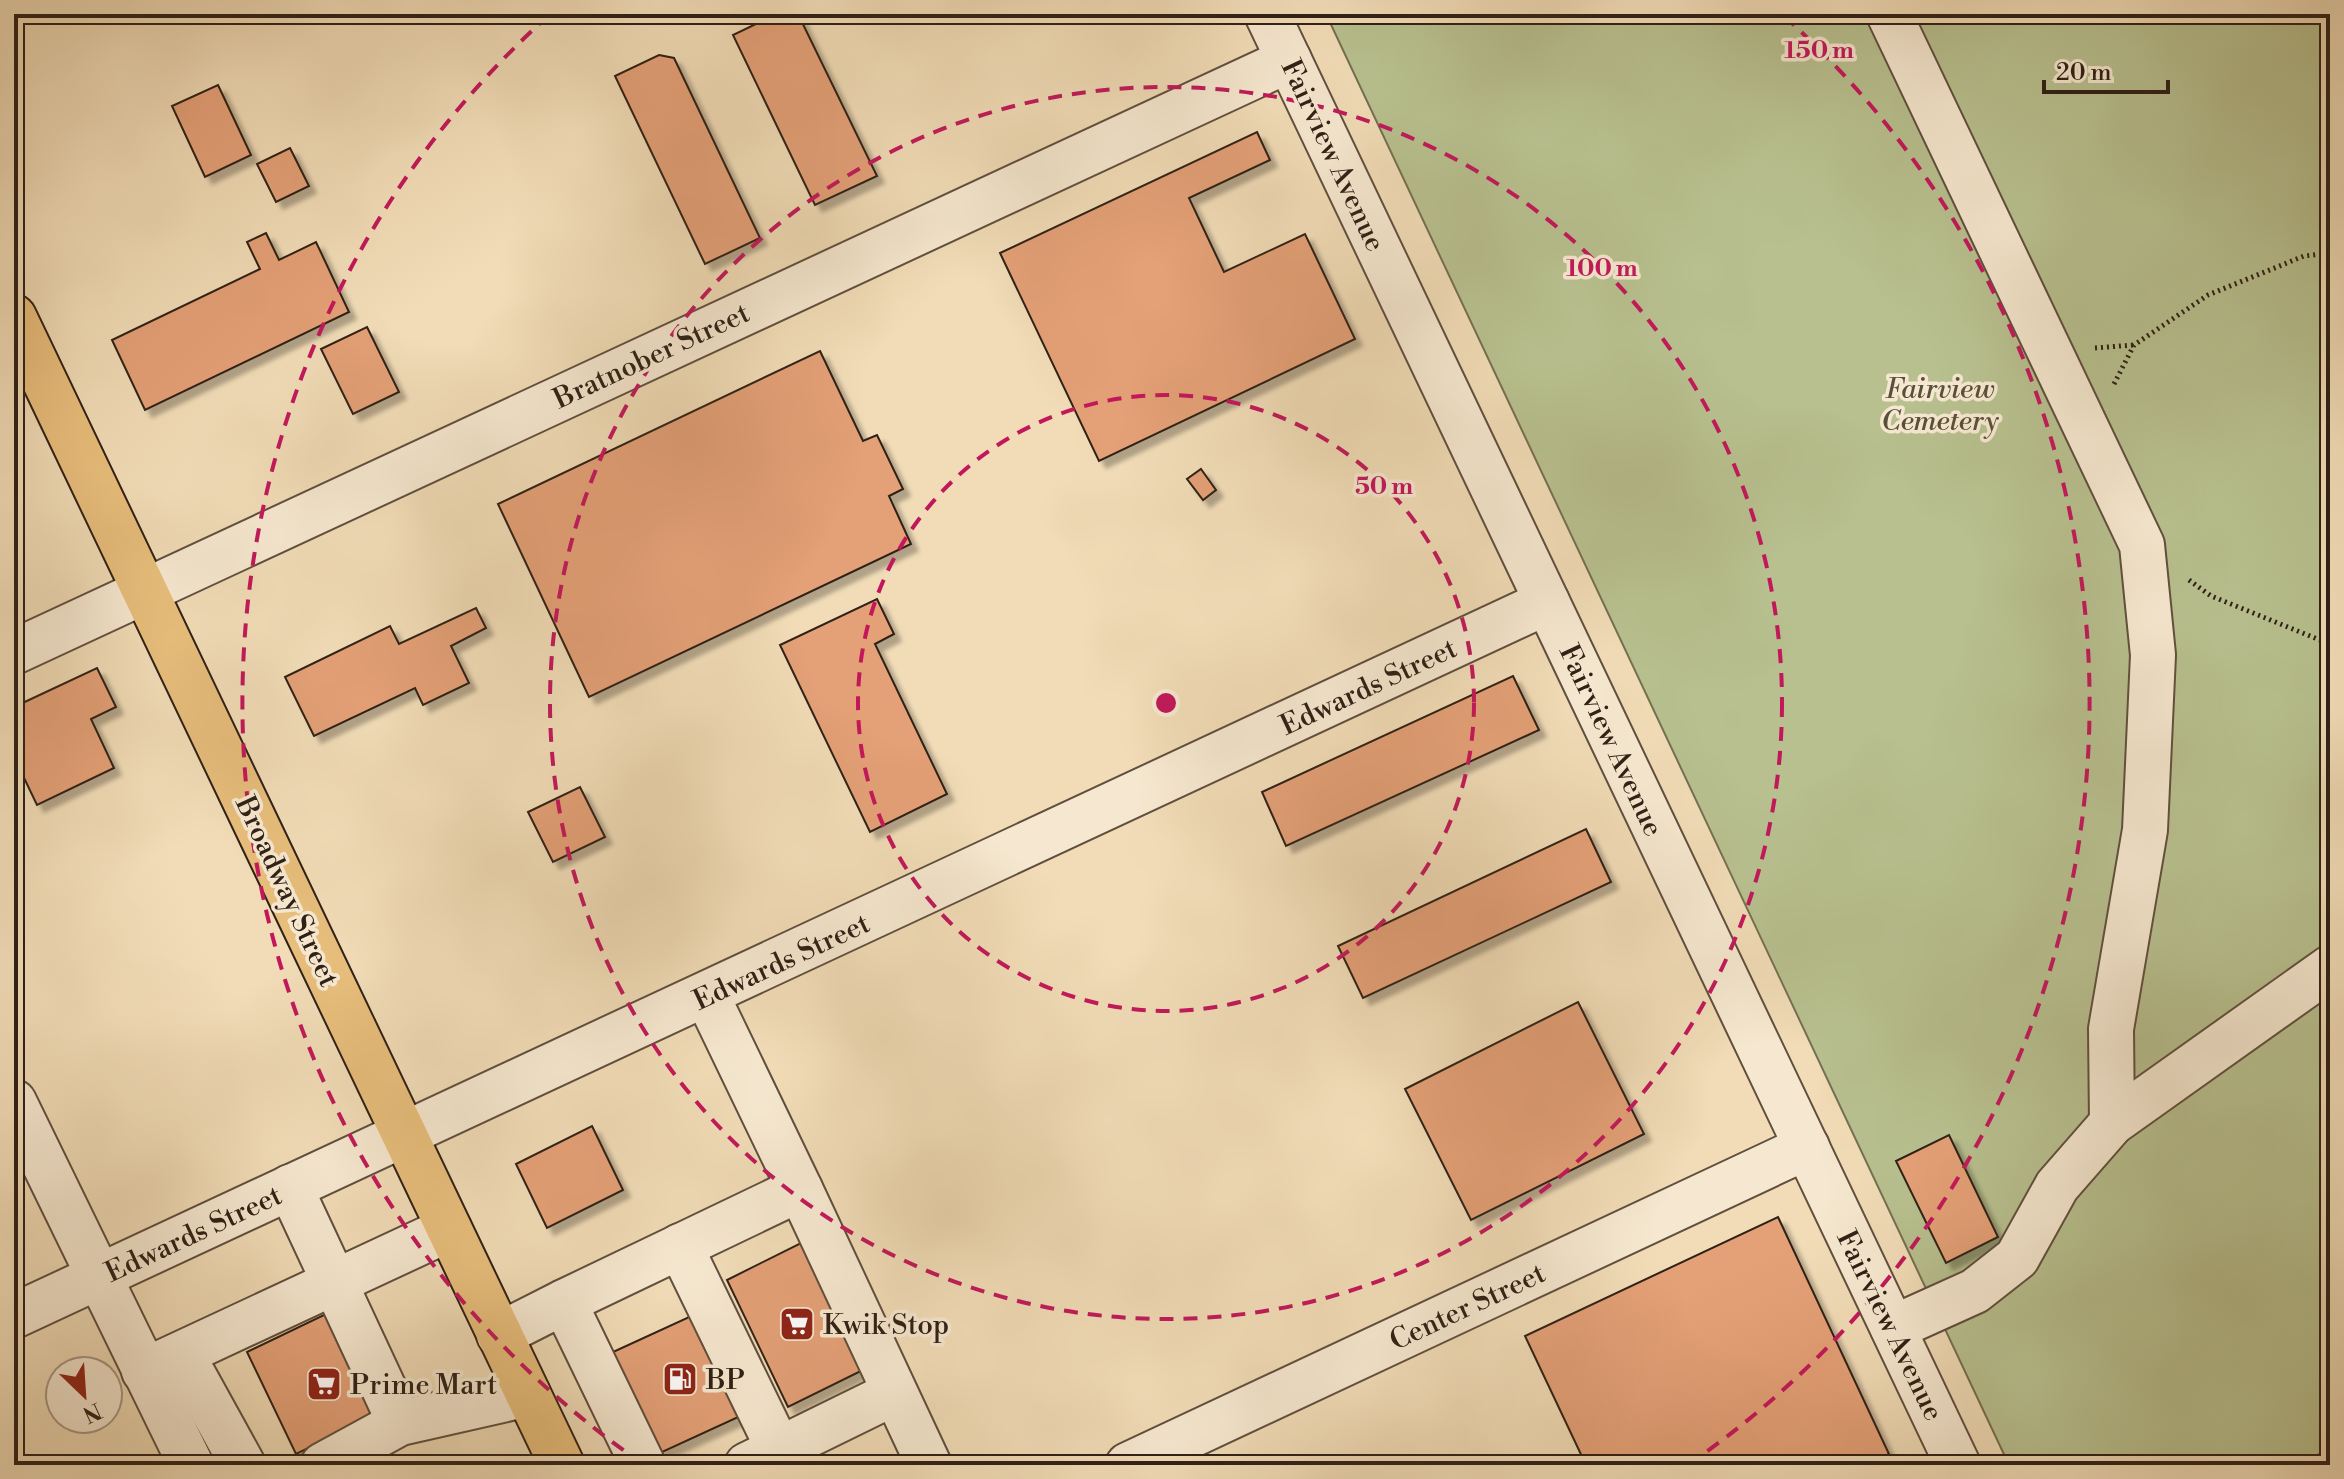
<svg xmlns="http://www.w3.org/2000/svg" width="2344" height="1479" font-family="'Libre Bodoni',serif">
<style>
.green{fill:#b8c08f;stroke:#747052;stroke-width:2}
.building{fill:#e4a077;stroke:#2f2016;stroke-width:2;filter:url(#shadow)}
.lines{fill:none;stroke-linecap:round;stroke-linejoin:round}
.minor-casing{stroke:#604f3e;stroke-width:48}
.major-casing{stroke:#2f2016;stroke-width:48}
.path{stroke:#2f2016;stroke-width:5;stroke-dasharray:2 4;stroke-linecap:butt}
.minor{stroke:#f6e8d0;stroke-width:44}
.major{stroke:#e8be7c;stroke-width:44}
.ring{fill:none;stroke:#c2185b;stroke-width:4;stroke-dasharray:14 10}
.labels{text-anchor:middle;stroke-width:7;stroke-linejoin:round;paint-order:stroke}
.street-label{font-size:28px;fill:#2f2016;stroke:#f6e8d0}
.park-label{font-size:28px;font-style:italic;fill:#58503a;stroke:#f6e8d0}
.poi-label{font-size:28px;fill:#2f2016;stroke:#f6e8d0;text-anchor:start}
.centre{fill:#c2185b;stroke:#f6e8d0;stroke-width:4}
.ring-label{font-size:24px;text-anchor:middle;font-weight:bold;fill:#c2185b;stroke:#f6e8d0;stroke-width:7;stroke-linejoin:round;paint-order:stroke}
</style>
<defs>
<filter id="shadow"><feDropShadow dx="7" dy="7" stdDeviation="2" flood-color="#0004"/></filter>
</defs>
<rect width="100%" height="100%" fill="#f1dcb7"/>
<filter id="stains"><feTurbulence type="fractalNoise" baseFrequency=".0025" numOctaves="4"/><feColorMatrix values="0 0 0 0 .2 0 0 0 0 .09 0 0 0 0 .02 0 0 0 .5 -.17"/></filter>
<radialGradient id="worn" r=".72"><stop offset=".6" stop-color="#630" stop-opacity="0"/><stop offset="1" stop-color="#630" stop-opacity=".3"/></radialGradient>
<!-- green -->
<path class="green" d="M1326 14H2330V1449L2296 1465H2009Z"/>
<!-- building -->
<g class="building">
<path d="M777 14H798L877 176 815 205 733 35Z"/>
<path d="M659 55 674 58 760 238 705 264 615 76Z"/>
<path d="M218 85 251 155 205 177 172 106Z"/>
<path d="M1257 132 1270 160 1189 198 1224 272 1305 234 1355 339 1099 461 1000 253Z"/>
<path d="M290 148 309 186 276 202 257 164Z"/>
<path d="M266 233 279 260 316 242 349 312 145 410 112 340 260 269 247 242Z"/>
<path d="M367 327 399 392 353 414 321 349Z"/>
<path d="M820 351 863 441 877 435 903 489 889 496 911 544 589 697 498 504Z"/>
<path d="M1201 469 1216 490 1203 500 1187 479Z"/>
<path d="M877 599 894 634 875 644 947 794 870 832 780 645Z"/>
<path d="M476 608 486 628 451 646 469 683 423 705 415 688 314 736 285 677 390 626 399 644Z"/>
<path d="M97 668 116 707 91 719 114 768 37 805 14 757V707Z"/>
<path d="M1513 676 1539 730 1286 846 1262 792Z"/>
<path d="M580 787 605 837 553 862 528 812Z"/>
<path d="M1586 829 1611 882 1363 998 1338 946Z"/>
<path d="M1578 1002 1644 1134 1471 1220 1405 1089Z"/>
<path d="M592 1126 623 1190 547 1228 516 1164Z"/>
<path d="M1949 1135 1998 1237 1946 1263 1896 1161Z"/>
<path d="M1778 1217 1889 1454 1866 1465H1586L1525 1336Z"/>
<path d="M805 1241 867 1368 788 1407 727 1280Z"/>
<path d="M700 1312 747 1413 660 1453 613 1352Z"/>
<path d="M328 1313 378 1415 296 1454 247 1352Z"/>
</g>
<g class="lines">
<!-- minor casing -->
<g class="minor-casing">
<g id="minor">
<path d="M1267 14 1958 1465"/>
<path d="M1889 14 2142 545 2153 655 2145 830 2111 1029 2112 1123"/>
<path d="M14 652 1289 60"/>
<path d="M707 996 800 1189"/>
<path d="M14 1102 191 1465"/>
<path d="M290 1187 400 1423"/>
<path d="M680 1246 779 1450"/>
<path d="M564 1302 800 1189 929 1465"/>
<path d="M14 1316 1547 602"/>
<path d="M1893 1328 1975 1291 2017 1258 2057 1186 2112 1123 2330 968"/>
<path d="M499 1335 564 1302 643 1465"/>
<path d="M173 1359 194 1376 243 1465"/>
<path d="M144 1371 449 1229"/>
<path d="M323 1465 400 1423 528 1394"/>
<path d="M747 1465 894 1393"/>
<path d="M1128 1465 1807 1147"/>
</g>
</g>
<!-- major casing -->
<g class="major-casing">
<path id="major" d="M14 317 562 1465"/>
</g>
<!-- path -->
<g class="path">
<path d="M2095 348 2133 345"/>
<path d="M2114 384 2134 345 2208 295 2304 256 2330 253"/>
<path d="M2189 580 2211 596 2330 644"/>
</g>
<!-- minor -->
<use href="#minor" class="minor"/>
<!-- major -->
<use href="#major" class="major"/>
</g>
<!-- distance rings -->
<g class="ring">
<circle cx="1166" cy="703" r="308"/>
<circle cx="1166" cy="703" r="616"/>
<path d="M643 1464A924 924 0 0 1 548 16M1784 16A924 924 0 0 1 1689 1464"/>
</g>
<!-- icons -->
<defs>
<g id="supermarket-square" transform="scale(1.8)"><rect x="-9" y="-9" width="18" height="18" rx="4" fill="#8f2418" stroke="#f6e8d0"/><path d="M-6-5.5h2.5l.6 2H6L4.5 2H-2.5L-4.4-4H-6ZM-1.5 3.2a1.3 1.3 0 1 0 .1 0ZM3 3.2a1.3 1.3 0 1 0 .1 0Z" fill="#fff"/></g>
<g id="fuel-square" transform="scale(1.8)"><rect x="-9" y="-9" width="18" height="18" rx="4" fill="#8f2418" stroke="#f6e8d0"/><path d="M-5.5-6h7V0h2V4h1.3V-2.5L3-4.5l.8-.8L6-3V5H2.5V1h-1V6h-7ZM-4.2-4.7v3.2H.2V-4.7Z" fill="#fff"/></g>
</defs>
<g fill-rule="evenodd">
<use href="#supermarket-square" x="797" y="1324"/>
<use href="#fuel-square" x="680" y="1379"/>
<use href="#supermarket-square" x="324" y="1384"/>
</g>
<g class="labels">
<!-- street labels -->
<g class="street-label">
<text transform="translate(1334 155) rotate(65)" y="10">Fairview Avenue</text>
<text transform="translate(651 355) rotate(-25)" y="10">Bratnober Street</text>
<text transform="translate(1368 686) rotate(-25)" y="10">Edwards Street</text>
<text transform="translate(1612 740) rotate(65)" y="10">Fairview Avenue</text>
<text transform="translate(288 891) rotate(65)" y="10">Broadway Street</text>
<text transform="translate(781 961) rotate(-25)" y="10">Edwards Street</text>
<text transform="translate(193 1233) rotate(-25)" y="10">Edwards Street</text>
<text transform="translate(1467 1306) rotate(-25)" y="10">Center Street</text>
<text transform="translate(1891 1325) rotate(64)" y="10">Fairview Avenue</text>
</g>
<!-- park labels -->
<g class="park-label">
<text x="1940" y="398">Fairview<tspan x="1940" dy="32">Cemetery</tspan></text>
</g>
<!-- poi labels -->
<g class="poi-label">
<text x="823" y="1334">Kwik Stop</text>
<text x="706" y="1389">BP</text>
<text x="350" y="1394">Prime Mart</text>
</g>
</g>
<circle cx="1166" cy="703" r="12" class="centre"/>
<g class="ring-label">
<text x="1819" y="58">150 m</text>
<text x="1602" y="276">100 m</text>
<text x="1384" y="494">50 m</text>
</g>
<!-- margin -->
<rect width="2344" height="1479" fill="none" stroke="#f1dcb7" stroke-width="48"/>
<rect x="16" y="16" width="2312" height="1447" fill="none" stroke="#2f2016" stroke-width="4"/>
<rect x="24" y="24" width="2296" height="1431" fill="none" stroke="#2f2016" stroke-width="2"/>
<!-- north arrow -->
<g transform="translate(84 1395) rotate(155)"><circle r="38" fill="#f6e8d0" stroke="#a69886" stroke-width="2"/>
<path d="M0-6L14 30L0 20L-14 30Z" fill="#8f2418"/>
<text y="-12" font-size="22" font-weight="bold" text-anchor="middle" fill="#2f2016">N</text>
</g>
<!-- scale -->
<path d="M2044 80v12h124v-12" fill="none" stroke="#2f2016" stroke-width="4"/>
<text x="2056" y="80" font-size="24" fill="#2f2016" stroke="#f6e8d0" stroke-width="6" paint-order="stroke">20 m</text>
<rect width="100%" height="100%" filter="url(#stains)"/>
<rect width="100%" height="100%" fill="url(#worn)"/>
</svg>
